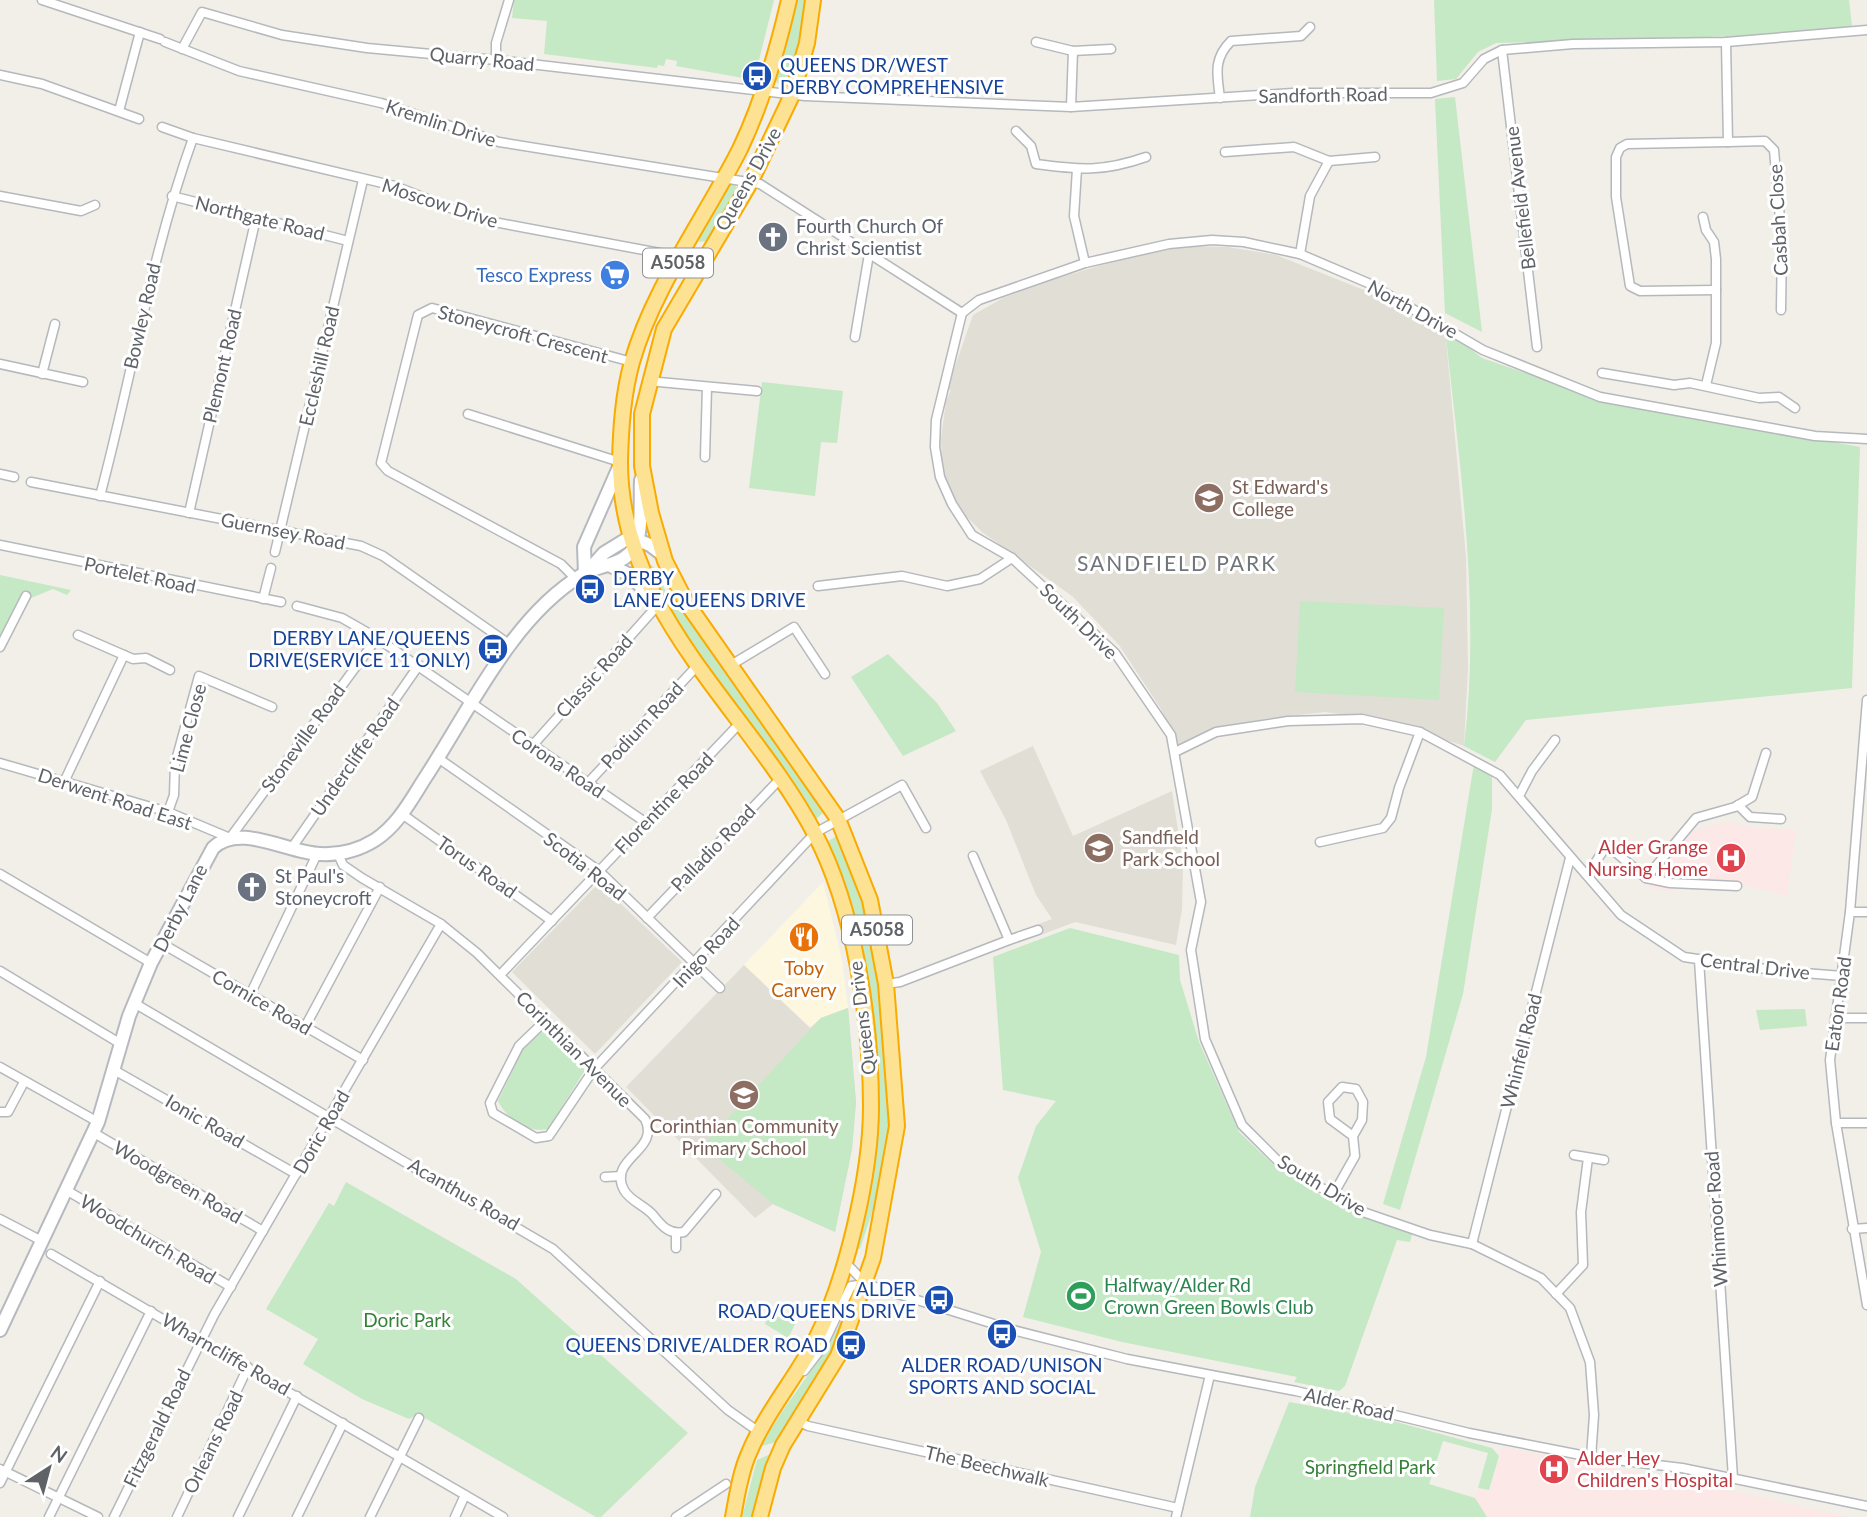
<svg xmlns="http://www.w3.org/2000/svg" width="1867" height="1517" font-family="Lato,sans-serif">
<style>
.commercial{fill:#fef7e0}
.education{fill:#e1ded6}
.medical{fill:#fce8e6}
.green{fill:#c5e8c5}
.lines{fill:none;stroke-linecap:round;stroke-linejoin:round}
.street-casing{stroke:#b5b8bc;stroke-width:11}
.secondary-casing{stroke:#b6babf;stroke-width:16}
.highway-casing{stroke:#f9ab00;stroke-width:18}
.street{stroke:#fff;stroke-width:8}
.secondary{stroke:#fff;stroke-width:12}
.highway{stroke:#fde293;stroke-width:14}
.labels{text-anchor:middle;stroke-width:6;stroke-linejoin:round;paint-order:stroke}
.shield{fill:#fff;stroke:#8f9295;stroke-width:2}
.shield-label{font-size:18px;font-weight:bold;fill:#5f6368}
.street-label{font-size:19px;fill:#5f6368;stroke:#fff}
.transit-label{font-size:19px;fill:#164399;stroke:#fff;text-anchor:end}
.worship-label{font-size:19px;fill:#5b616d;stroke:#fff;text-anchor:start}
.shop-label{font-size:19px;fill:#366cbe;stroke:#fff;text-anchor:end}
.education-label{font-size:19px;fill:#785e54;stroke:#fff;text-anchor:start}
.health-label{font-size:19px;fill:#be3a42;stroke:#fff;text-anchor:end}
.food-label{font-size:19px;fill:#c56008;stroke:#fff}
.leisure-label{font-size:19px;fill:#27864d;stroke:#fff;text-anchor:start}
.park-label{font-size:19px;fill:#348238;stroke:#fff}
.neighbourhood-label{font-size:21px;letter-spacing:2px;fill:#70757a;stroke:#fff}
</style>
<rect width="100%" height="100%" fill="#f1efe8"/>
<!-- commercial -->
<path class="commercial" d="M823 882 842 960 848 1008 821 1018 811 1028 744 965Z"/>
<!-- education -->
<g class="education">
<path d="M1186 246 1228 247 1276 255 1369 292 1388 307H1398L1431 326 1445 329 1466 557 1468 669 1464 746 1390 721 1325 712 1264 719 1178 749 1161 709 1119 645 1072 596 982 532 961 511 947 485 942 464 941 439 946 401 951 390 947 389 973 315 1003 298 1059 278 1127 257Z"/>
<path d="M1033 746 1073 836 1172 791 1183 863 1182 909 1176 945 1075 922 1041 935 1036 925 1052 919 1036 895 1006 820 980 771Z"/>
<path d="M599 883 682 962 595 1054 512 972Z"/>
<path d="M744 965 810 1028 821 1018 848 1008 856 1102 852 1149 835 1232 773 1204 755 1218 626 1087Z"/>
</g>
<!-- medical -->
<g class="medical">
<path d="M1728 822 1752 827 1796 830 1787 896 1729 881 1667 891 1648 888 1684 838 1695 830Z"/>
<path d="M1502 1447 1712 1487 1849 1517H1487L1475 1498 1478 1488 1490 1490Z"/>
</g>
<!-- green -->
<g class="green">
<path d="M514 0H774L754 80 676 66 677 61 666 59 664 66 658 65 657 68 544 54 547 21 512 18Z"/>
<path d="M797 0H808L790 78 788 85 783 86 776 82Z"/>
<path d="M1434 0H1849L1852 26 1771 35 1496 43 1478 52 1456 79 1437 81Z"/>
<path d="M1455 97 1482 332 1445 313 1435 99Z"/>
<path d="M733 184 738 189 736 193 706 241 699 242 698 236 728 186Z"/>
<path d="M1445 329 1482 358 1604 400 1860 447 1852 688 1526 720 1495 762 1464 746C1481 609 1460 466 1445 329Z"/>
<path d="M762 382 843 391 837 443 821 442 815 496 749 488Z"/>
<path d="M647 564 653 566 668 596 673 593 824 812 815 820 658 592Z"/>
<path d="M0 575 71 590 67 595 53 589 31 598 0 639Z"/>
<path d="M1300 601 1444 608 1439 700 1295 692Z"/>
<path d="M888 654 937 703 956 731 903 756 851 677Z"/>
<path d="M1474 764 1492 772V809L1463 994 1400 1210 1383 1204 1426 1057Z"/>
<path d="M839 835 862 893 881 985 891 1131 880 1188 860 1249 855 1248 876 1150 879 1101 859 936 850 897 828 841Z"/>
<path d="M1070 928 1179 955 1180 980 1199 1042 1239 1132 1278 1169 1324 1197 1413 1231 1410 1242 1397 1240 1345 1386 1339 1391 1294 1382 1297 1377 1122 1342 1023 1317 1041 1252 1018 1178 1036 1126 1056 1101 1003 1090 993 957Z"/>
<path d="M848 1008 856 1102 852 1149 835 1232 773 1204 703 1145 821 1018Z"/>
<path d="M1805 1009 1807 1026 1760 1030 1756 1010Z"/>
<path d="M544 1030 585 1070 548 1129C527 1133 508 1120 498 1101L523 1049Z"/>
<path d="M346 1182 516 1279 688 1433 601 1517H596L418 1414 409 1419 362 1399 303 1364 318 1339 266 1309 329 1203 334 1206Z"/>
<path d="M769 1313 795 1324 788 1338 765 1324Z"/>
<path d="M841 1321 846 1323 821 1371 777 1442 761 1446C785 1402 819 1366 841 1321Z"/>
<path d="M1289 1402 1389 1420 1492 1448 1499 1456 1489 1490 1478 1488 1488 1453 1443 1441 1429 1484 1475 1498 1487 1517H1250L1255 1487Z"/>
<path d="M771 1454 755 1517H742L757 1460Z"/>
</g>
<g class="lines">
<!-- street casing -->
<g class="street-casing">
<g id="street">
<path d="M42 0 160 39"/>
<path d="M165 42 239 71 381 103 499 142 760 184 962 313"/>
<path d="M1036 42 1073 51 1111 49"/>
<path d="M182 49 202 12 282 35 367 48 496 60 805 96 1071 107 1293 93H1431L1463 83 1484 59 1502 50 1573 44 1726 42 1867 30"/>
<path d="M1502 50 1537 347"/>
<path d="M496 60V43L509 0"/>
<path d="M0 75 42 84 139 119"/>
<path d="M1220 98C1217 74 1213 59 1231 41L1301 36 1310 27"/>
<path d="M1071 107 1073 51"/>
<path d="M119 111 140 32"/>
<path d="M162 127 193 138 395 186 478 219 681 257 699 267"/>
<path d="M1016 131 1031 146 1036 164C1081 170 1103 172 1146 157"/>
<path d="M1728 142 1765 141 1774 150 1782 242 1781 310"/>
<path d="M1225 152 1294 147 1329 161 1375 157"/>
<path d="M1077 169 1074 216 1085 263"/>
<path d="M0 196 81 211 95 205"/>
<path d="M172 196 348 241"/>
<path d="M1703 217 1706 230 1714 242 1716 259V343L1706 385"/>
<path d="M1300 254 1310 196 1329 161"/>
<path d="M1716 290 1640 291 1630 286 1616 197V157L1620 148 1627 144 1728 142 1726 42"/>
<path d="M962 313 936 420 935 447 940 477 952 504 972 535 1012 558 1115 653 1171 735 1201 902 1191 950 1205 1039 1242 1125 1282 1165 1363 1212 1430 1235 1472 1244 1541 1278 1570 1308 1590 1362 1594 1415 1591 1457"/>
<path d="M962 313 979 300 1085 263 1169 244 1212 240 1244 242 1300 254 1368 283 1483 350 1600 397 1815 436 1867 439"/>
<path d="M855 337 869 254"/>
<path d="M0 364 83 382"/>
<path d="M1602 373 1674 385 1690 383 1759 398 1779 397 1795 408"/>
<path d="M42 374 55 324"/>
<path d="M648 381 757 391"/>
<path d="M468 414 620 462"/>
<path d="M705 457 707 387"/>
<path d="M0 474 14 477"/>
<path d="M31 482 361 546 383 556 509 644"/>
<path d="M100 496C132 376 151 255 193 138"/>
<path d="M189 513 256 218"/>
<path d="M0 545 281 602"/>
<path d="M275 552 363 180"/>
<path d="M576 579 561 564 388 471 381 463 418 315 432 308 632 362"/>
<path d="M818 586 902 576 947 586 980 579 1012 558"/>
<path d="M263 599 271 568"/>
<path d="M297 606 342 618 377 638 645 822"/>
<path d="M78 635 133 659 146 658 170 670"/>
<path d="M0 647 26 596"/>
<path d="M731 665 794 627 825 674"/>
<path d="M1867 700 1850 912 1830 1060 1836 1123 1867 1305"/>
<path d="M532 746 657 606"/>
<path d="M1175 752 1216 732 1288 721 1362 719 1420 732 1500 775 1621 915 1684 957 1779 971 1842 976"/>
<path d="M438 758 598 870 720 988"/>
<path d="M0 763 168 812 230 838 377 638"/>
<path d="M65 780 124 655"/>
<path d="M587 784 697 666"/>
<path d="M1519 796 1532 771 1555 740"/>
<path d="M1738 805 1750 817 1781 819"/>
<path d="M168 812 174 795 175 764 199 676 272 707"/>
<path d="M402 814 552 921"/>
<path d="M1320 842 1383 828 1391 818 1399 788 1420 732"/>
<path d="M291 849 419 665"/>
<path d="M338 854 343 865 362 878 441 924 477 953 645 1119C661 1151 607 1158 624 1190 630 1201 644 1205 653 1215 662 1226 669 1235 684 1232L716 1194"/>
<path d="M0 874 151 963"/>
<path d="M1587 875 1607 845 1646 878 1696 818 1735 807 1752 797 1766 753"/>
<path d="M1646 878 1670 883 1737 886"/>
<path d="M1850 912H1867"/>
<path d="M647 918 780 779"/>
<path d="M1009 940 1038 930"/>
<path d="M161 943 363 1060"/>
<path d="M1699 960 1733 1478"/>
<path d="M0 971 121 1044"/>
<path d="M501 974 740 723"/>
<path d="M886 984 900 982 1009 940 973 856"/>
<path d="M250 995 317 854"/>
<path d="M134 1003 553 1249 728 1410 759 1432"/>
<path d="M1835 1018H1867"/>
<path d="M545 1021 519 1046 490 1103 493 1113 536 1138 549 1136 594 1069 815 833 902 785 926 828"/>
<path d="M305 1027 380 887"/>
<path d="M0 1067 98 1122"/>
<path d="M114 1070 296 1174"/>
<path d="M0 1112H8L24 1082"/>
<path d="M1836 1123H1867"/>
<path d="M94 1133 263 1231"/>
<path d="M1574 1155 1604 1160"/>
<path d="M605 1177 621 1176"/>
<path d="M66 1190 231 1287"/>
<path d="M1333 1195 1355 1156 1353 1136 1362 1120 1363 1102 1356 1089 1342 1087 1328 1102 1330 1119 1353 1136"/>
<path d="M0 1219 42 1241"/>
<path d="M1852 1229 1867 1228"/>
<path d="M676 1233V1248"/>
<path d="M1472 1244 1570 858"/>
<path d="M51 1254 503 1517"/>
<path d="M845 1262 866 1284 1013 1330 1127 1359 1296 1391 1469 1433 1591 1457 1682 1468 1867 1506"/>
<path d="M1556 1294 1583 1265 1581 1212 1588 1158"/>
<path d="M804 1371 821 1349 851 1286 865 1284"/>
<path d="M798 1421 808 1426 1178 1508"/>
<path d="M0 1469 98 1517"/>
<path d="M0 1483 100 1281"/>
<path d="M49 1517 151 1311"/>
<path d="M114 1517 214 1315 441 924"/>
<path d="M177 1517 248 1367"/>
<path d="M238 1517 297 1396"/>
<path d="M297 1517 343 1423"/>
<path d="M370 1517 419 1418"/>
<path d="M455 1517 465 1495"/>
<path d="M676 1517 726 1484"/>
<path d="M1176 1517 1210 1375"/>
</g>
</g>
<!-- secondary casing -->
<g class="secondary-casing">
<g id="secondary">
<path d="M609 565 630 575 654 600"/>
<path d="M588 571 604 553 630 537 650 545 662 554"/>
<path d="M585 573 584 547 620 465"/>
<path d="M0 1330 98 1122 129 1016 151 963 213 848C239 822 288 853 320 854 339 855 359 850 375 840 398 825 411 800 425 778 454 734 479 685 511 643 531 616 554 592 583 574 600 564 623 566 634 548 643 534 640 498 641 480"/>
</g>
</g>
<!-- highway casing -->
<g class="highway-casing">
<g id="highway">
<path d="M733 1517C737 1496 740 1473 749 1453 766 1412 796 1378 816 1339 846 1280 871 1174 871 1107 871 1022 855 910 815 834 749 709 619 614 620 460 621 427 623 394 632 362 653 288 705 218 740 149 763 101 777 52 789 0"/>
<path d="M760 1517 773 1468 783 1445 838 1356 873 1258 897 1126 886 984 870 900 838 819 686 602 665 561 651 513 642 466V414L664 329 750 183 792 95 807 43 813 0"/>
</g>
</g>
<!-- street -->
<use href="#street" class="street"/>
<!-- secondary -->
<use href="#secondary" class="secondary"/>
<!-- highway -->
<use href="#highway" class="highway"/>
</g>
<!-- icons -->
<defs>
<g id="bus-disc" transform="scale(1.575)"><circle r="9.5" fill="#1a4fb4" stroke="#fff"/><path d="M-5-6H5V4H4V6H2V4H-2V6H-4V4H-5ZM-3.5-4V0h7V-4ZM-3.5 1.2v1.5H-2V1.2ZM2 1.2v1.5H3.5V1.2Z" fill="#fff"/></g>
<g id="church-disc" transform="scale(1.575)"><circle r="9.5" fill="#6b7280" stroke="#fff"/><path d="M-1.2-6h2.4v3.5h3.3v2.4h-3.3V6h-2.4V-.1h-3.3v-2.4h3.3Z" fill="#fff"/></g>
<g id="supermarket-disc" transform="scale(1.575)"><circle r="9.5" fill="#3f7fe0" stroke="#fff"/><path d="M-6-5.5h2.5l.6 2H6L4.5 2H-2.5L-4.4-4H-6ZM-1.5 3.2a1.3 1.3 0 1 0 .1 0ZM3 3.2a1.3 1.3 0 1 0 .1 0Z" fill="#fff"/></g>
<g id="school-disc" transform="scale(1.575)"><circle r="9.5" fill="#8d6e63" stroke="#fff"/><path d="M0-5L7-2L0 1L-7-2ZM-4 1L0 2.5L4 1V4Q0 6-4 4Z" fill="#fff"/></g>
<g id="hospital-disc" transform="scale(1.575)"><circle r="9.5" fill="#e0444e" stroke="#fff"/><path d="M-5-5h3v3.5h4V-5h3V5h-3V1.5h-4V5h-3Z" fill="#fff"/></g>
<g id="restaurant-disc" transform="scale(1.575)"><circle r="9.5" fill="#e8710a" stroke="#fff"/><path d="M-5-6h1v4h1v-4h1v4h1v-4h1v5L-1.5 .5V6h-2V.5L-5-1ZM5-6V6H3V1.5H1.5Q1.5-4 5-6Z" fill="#fff"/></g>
<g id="stadium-disc" transform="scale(1.575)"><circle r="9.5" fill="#2e9e5b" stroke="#fff"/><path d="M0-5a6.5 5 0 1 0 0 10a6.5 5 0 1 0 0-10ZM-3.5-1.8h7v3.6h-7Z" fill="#fff"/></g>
</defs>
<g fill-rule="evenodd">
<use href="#bus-disc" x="757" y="76"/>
<use href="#church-disc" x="773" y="237"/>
<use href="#supermarket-disc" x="615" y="275"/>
<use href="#school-disc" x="1209" y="498"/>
<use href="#bus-disc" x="590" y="589"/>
<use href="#bus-disc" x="493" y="649"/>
<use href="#school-disc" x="1099" y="848"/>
<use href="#hospital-disc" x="1731" y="858"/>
<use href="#church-disc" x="252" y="887"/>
<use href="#restaurant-disc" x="804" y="937"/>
<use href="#school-disc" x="744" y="1095"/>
<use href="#stadium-disc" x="1081" y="1296"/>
<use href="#bus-disc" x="939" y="1300"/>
<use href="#bus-disc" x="1002" y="1334"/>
<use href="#bus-disc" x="851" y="1345"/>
<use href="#hospital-disc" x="1554" y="1469"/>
</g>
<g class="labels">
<!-- shield labels -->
<g class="shield">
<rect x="643" y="248.5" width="70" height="29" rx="5"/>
<rect x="842" y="915.5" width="70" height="29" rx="5"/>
</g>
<g class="shield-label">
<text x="678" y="269">A5058</text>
<text x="877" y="936">A5058</text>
</g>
<!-- street labels -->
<g class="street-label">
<text transform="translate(482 59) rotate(6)" y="7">Quarry Road</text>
<text transform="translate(1323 95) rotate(-1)" y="7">Sandforth Road</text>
<text transform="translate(441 123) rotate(18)" y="7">Kremlin Drive</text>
<text transform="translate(748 179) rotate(-61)" y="7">Queens Drive</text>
<text transform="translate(1520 198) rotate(-97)" y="7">Bellefield Avenue</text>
<text transform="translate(440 203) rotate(18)" y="7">Moscow Drive</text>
<text transform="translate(260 218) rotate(14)" y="7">Northgate Road</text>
<text transform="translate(1778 220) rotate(-93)" y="7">Casbah Close</text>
<text transform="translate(1413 309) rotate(29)" y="7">North Drive</text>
<text transform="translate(142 316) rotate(-77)" y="7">Bowley Road</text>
<text transform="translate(523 334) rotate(15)" y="7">Stoneycroft Crescent</text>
<text transform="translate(222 366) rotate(-77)" y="7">Plemont Road</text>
<text transform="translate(319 366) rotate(-77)" y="7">Eccleshill Road</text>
<text transform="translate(283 531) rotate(11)" y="7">Guernsey Road</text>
<text transform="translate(140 575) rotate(12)" y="7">Portelet Road</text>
<text transform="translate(1079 621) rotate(44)" y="7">South Drive</text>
<text transform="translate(594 676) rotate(-48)" y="7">Classic Road</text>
<text transform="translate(642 725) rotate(-47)" y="7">Podium Road</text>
<text transform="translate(188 728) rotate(-75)" y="7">Lime Close</text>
<text transform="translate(303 738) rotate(-54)" y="7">Stoneville Road</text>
<text transform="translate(355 757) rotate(-55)" y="7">Undercliffe Road</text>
<text transform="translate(558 763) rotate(34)" y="7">Corona Road</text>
<text transform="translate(115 799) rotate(18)" y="7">Derwent Road East</text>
<text transform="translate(664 803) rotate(-46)" y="7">Florentine Road</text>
<text transform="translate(713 848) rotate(-46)" y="7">Palladio Road</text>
<text transform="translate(585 866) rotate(38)" y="7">Scotia Road</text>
<text transform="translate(477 867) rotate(35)" y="7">Torus Road</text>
<text transform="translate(180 908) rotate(-63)" y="7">Derby Lane</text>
<text transform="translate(706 952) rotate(-47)" y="7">Inigo Road</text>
<text transform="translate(1755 966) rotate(7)" y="7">Central Drive</text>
<text transform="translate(262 1002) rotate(30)" y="7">Cornice Road</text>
<text transform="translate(1838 1004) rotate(-82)" y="7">Eaton Road</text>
<text transform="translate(862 1018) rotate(-97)" y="7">Queens Drive</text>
<text transform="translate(574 1049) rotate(45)" y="7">Corinthian Avenue</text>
<text transform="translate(1521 1051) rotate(-76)" y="7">Whinfell Road</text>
<text transform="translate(205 1121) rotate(30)" y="7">Ionic Road</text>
<text transform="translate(321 1132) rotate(-60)" y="7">Doric Road</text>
<text transform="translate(178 1182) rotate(30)" y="7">Woodgreen Road</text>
<text transform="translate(1322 1185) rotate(31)" y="7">South Drive</text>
<text transform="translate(464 1194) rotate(30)" y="7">Acanthus Road</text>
<text transform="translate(1716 1219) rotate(-94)" y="7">Whinmoor Road</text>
<text transform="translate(148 1239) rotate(31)" y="7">Woodchurch Road</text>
<text transform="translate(226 1354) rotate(30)" y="7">Wharncliffe Road</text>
<text transform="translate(1349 1404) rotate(13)" y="7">Alder Road</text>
<text transform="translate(157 1428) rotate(-64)" y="7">Fitzgerald Road</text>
<text transform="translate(213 1442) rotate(-64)" y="7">Orleans Road</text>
<text transform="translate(987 1466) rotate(13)" y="7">The Beechwalk</text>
</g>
<!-- transit labels -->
<g class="transit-label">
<text x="780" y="72" text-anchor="start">QUEENS DR/WEST<tspan x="780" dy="22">DERBY COMPREHENSIVE</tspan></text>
<text x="613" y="585" text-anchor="start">DERBY<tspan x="613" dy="22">LANE/QUEENS DRIVE</tspan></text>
<text x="470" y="645">DERBY LANE/QUEENS<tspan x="470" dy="22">DRIVE(SERVICE 11 ONLY)</tspan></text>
<text x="916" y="1296">ALDER<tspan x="916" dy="22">ROAD/QUEENS DRIVE</tspan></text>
<text x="828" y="1352">QUEENS DRIVE/ALDER ROAD</text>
<text x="1002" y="1372" text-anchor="middle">ALDER ROAD/UNISON<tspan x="1002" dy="22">SPORTS AND SOCIAL</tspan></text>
</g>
<!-- worship labels -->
<g class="worship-label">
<text x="796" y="233">Fourth Church Of<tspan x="796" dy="22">Christ Scientist</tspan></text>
<text x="275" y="883">St Paul's<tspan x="275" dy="22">Stoneycroft</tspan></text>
</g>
<!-- shop labels -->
<g class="shop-label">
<text x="592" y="282">Tesco Express</text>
</g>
<!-- education labels -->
<g class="education-label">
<text x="1232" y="494">St Edward's<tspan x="1232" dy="22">College</tspan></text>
<text x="1122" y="844">Sandfield<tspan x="1122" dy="22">Park School</tspan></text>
<text x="744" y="1133" text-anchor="middle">Corinthian Community<tspan x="744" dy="22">Primary School</tspan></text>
</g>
<!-- health labels -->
<g class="health-label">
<text x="1708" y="854">Alder Grange<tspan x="1708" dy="22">Nursing Home</tspan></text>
<text x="1577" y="1465" text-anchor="start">Alder Hey<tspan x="1577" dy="22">Children's Hospital</tspan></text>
</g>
<!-- food labels -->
<g class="food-label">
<text x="804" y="975">Toby<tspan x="804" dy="22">Carvery</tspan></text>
</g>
<!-- leisure labels -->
<g class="leisure-label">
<text x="1104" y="1292">Halfway/Alder Rd<tspan x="1104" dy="22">Crown Green Bowls Club</tspan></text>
</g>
<!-- park labels -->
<g class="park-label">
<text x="407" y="1327">Doric Park</text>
<text x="1370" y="1474">Springfield Park</text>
</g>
<!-- neighbourhood labels -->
<g class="neighbourhood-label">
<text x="1177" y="571">SANDFIELD PARK</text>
</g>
</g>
<!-- north arrow -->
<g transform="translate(49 1468) rotate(36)" stroke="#ffffff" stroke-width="5" paint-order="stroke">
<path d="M0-5L12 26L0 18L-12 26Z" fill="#5f6368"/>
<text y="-10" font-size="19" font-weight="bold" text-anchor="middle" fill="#5f6368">N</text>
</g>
</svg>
